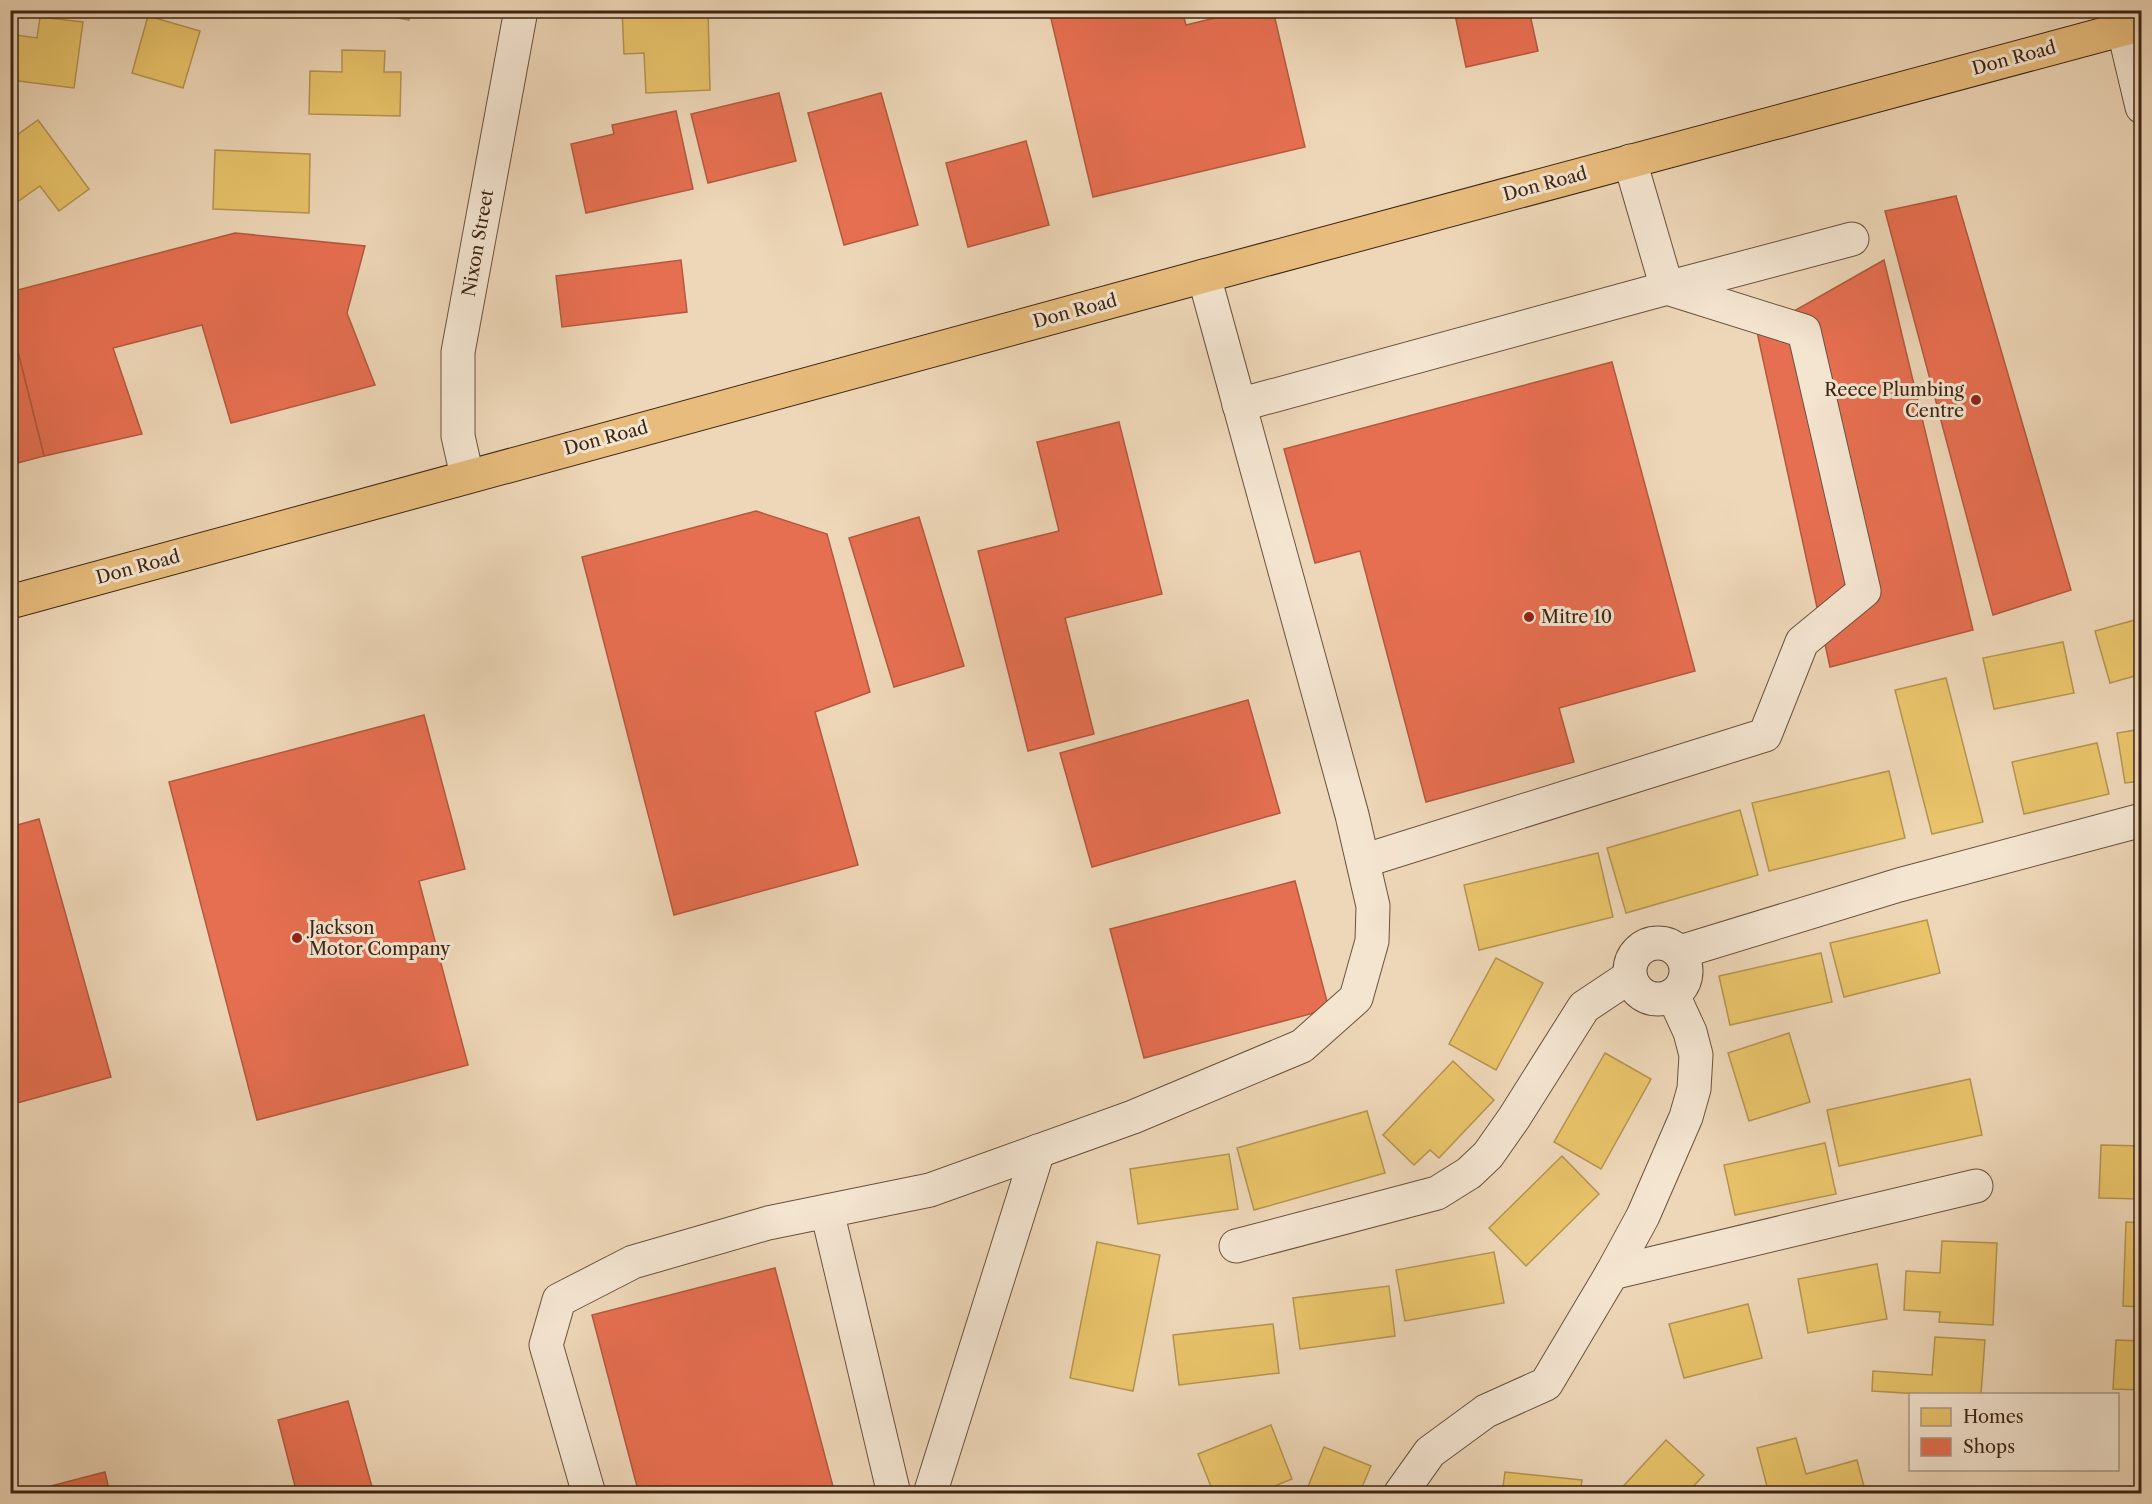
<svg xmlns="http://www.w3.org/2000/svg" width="2152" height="1504" font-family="'Libre Caslon Text',serif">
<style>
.homes{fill:#e9c46a;stroke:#b59450;stroke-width:1.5}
.shops{fill:#e76f51;stroke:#b4593e;stroke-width:1.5}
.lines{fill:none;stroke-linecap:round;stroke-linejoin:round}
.minor-casing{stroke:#69523c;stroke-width:35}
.major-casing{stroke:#3d2513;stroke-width:35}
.minor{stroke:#f4e5d1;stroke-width:33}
.major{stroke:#e7bc7c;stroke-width:33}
.poi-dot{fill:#8f2418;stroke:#f4e5d1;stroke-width:2}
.labels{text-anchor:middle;stroke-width:6;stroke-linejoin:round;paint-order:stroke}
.street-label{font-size:18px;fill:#3d2513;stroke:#f4e5d1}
.poi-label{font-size:18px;fill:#3d2513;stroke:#f4e5d1;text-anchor:start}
</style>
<rect width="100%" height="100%" fill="#eed7b8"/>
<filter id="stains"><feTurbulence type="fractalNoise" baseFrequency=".00333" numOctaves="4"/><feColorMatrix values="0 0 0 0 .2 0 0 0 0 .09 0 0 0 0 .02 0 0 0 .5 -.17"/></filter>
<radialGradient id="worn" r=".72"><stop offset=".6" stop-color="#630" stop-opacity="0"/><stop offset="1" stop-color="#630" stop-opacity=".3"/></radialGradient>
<!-- homes -->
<g class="homes">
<path d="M358 10H411L409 20Z"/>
<path d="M622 10H708L710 90 646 93 644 53 624 54Z"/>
<path d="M148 16 200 31 183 88 132 73Z"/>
<path d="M40 17 83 22 74 88 11 80 16 35 37 38Z"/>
<path d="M342 50 385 51 384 72H401L400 116 309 114 310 71 342 72Z"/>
<path d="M38 120 89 189 59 211 40 186 10 207V140Z"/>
<path d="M215 150 310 154 309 213 213 209Z"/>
<path d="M2142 618V674L2110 683 2095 631Z"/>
<path d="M2063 642 2074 693 1994 709 1983 658Z"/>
<path d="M1946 678 1983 822 1932 834 1895 690Z"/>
<path d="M2142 729V781L2125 783 2117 733Z"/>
<path d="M2097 743 2109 794 2024 814 2012 762Z"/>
<path d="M1889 771 1905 838 1769 871 1752 803Z"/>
<path d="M1740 810 1758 875 1626 913 1607 848Z"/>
<path d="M1598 853 1613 917 1479 950 1464 885Z"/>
<path d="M1927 920 1940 973 1844 997 1830 943Z"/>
<path d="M1821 953 1832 1002 1730 1025 1719 976Z"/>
<path d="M1496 958 1543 983 1496 1070 1449 1044Z"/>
<path d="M1789 1033 1810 1102 1749 1121 1728 1053Z"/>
<path d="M1605 1053 1651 1079 1601 1169 1554 1142Z"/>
<path d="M1453 1061 1494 1100 1439 1158 1430 1150 1414 1165 1383 1135Z"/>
<path d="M1970 1079 1982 1135 1839 1166 1827 1110Z"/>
<path d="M1367 1111 1385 1173 1254 1210 1237 1148Z"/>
<path d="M1825 1143 1836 1194 1735 1215 1724 1165Z"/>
<path d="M2101 1145 2142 1146V1199L2099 1198Z"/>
<path d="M1229 1154 1238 1209 1138 1224 1130 1169Z"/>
<path d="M1562 1156 1599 1194 1526 1266 1489 1228Z"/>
<path d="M2126 1222 2142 1223V1307L2123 1306Z"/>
<path d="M1942 1241 1997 1243 1993 1325 1939 1322 1940 1312 1904 1310 1906 1271 1940 1273Z"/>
<path d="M1097 1242 1160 1255 1133 1391 1070 1378Z"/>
<path d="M1494 1252 1504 1303 1405 1321 1396 1270Z"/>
<path d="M1877 1264 1887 1319 1808 1333 1798 1279Z"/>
<path d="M1389 1286 1395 1336 1300 1349 1293 1298Z"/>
<path d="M1748 1304 1762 1358 1684 1378 1669 1324Z"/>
<path d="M1273 1324 1279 1373 1179 1385 1173 1335Z"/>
<path d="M1935 1337 1985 1340 1981 1394H1920L1872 1391 1873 1371 1932 1375Z"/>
<path d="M2116 1340 2142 1341V1390L2113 1389Z"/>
<path d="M1271 1425 1292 1479 1255 1494H1214L1198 1454Z"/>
<path d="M1796 1438 1806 1474 1857 1460 1866 1494H1769L1757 1448Z"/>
<path d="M1666 1440 1704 1475 1686 1494H1616Z"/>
<path d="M1324 1447 1371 1466 1359 1494H1305Z"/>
<path d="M1505 1472 1582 1480 1580 1494H1502Z"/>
</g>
<!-- shops -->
<g class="shops">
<path d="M1049 10H1182L1186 25 1247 10H1273L1305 147 1093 197Z"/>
<path d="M1454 10H1529L1538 51 1466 67Z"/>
<path d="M779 93 796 161 708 183 691 114Z"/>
<path d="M881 93 918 225 844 245 808 113Z"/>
<path d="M676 111 693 189 586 213 571 144 614 134 612 125Z"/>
<path d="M1026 141 1049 225 968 247 946 163Z"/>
<path d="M1956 196 2071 590 1993 615 1885 211Z"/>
<path d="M235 233 365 246 347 313 375 385 231 423 202 325 113 348 142 434 44 456 10 320V292Z"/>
<path d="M681 260 687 312 562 327 556 276Z"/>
<path d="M1884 260 1973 630 1830 667 1757 332Z"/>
<path d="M10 320 44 456 10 465Z"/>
<path d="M1612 362 1695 671 1559 708 1574 762 1426 802 1360 551 1315 563 1284 449Z"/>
<path d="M1119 422 1162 594 1065 618 1094 734 1028 751 978 551 1059 531 1037 442Z"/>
<path d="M756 511 827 534 870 692 815 712 858 865 674 915 582 557Z"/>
<path d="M919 517 964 666 894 687 849 538Z"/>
<path d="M1248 700 1280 813 1092 867 1060 753Z"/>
<path d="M424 715 465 869 419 881 468 1065 257 1120 169 782Z"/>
<path d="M39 819 111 1077 10 1105V827Z"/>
<path d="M1295 881 1329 1009 1144 1058 1110 929Z"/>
<path d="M775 1268 835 1494H639L592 1315Z"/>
<path d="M348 1401 374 1494H297L278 1420Z"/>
<path d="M105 1472 110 1494H20Z"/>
</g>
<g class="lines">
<!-- minor casing -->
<g class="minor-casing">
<g id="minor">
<path d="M2119 10 2142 107"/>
<path d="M1667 288 1852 239"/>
<path d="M1239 405 1667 288 1630 161"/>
<path d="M467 476 458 436V352L521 10"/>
<path d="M1363 861 1765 735 1802 642 1864 591 1804 331 1667 288"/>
<circle cx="1658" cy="971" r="28"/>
<path d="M1680 952 1899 885 2142 820"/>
<path d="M827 1211 894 1494"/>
<path d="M1236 1246 1437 1193 1469 1173 1488 1155 1514 1118 1584 1007 1629 977"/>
<path d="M1612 1273 1976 1186"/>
<path d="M589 1494 546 1345 559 1300 633 1262 768 1223 930 1190 1133 1117 1302 1046 1356 998 1372 941 1373 906 1352 815 1204 276"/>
<path d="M930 1494 1038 1151"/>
<path d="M1400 1494 1430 1452 1486 1411 1546 1384 1612 1273 1643 1216 1686 1117 1694 1089 1696 1055 1690 1032 1673 995"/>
</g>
</g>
<!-- major casing -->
<g class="major-casing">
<path id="major" d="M10 602 1204 276 2142 24"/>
</g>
<!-- minor -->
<use href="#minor" class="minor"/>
<!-- major -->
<use href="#major" class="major"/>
</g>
<!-- markers -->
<g class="poi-dot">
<circle cx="1976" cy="400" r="6"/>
<circle cx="1529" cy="617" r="6"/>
<circle cx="297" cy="938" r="6"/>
</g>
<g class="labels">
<!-- street labels -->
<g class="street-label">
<text transform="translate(2014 58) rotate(-15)" y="6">Don Road</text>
<text transform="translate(1545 184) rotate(-15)" y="6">Don Road</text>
<text transform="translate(478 243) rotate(-80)" y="6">Nixon Street</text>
<text transform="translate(1075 311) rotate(-15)" y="6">Don Road</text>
<text transform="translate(606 438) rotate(-15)" y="6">Don Road</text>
<text transform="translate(138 567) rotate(-15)" y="6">Don Road</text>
</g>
<!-- poi labels -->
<g class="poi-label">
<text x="1964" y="396" text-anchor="end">Reece Plumbing<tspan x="1964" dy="21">Centre</tspan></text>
<text x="1541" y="623">Mitre 10</text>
<text x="309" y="934">Jackson<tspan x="309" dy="21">Motor Company</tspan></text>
</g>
</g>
<!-- margin -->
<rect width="2152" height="1504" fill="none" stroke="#eed7b8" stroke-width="36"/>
<rect x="12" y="12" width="2128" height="1480" fill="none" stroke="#3d2513" stroke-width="3"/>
<rect x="18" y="18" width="2116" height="1468" fill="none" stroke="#3d2513" stroke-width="1.5"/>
<!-- legend -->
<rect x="1909" y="1393" width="210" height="78" fill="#f4e5d1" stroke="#ab9885" stroke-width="1.5"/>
<rect x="1921" y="1408" width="30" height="18" fill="#e9c46a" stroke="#ab9885" stroke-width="1.5"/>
<text x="1963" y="1423" font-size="18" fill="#3d2513">Homes</text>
<rect x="1921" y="1438" width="30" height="18" fill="#e76f51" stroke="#ab9885" stroke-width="1.5"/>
<text x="1963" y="1453" font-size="18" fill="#3d2513">Shops</text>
<rect width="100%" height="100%" filter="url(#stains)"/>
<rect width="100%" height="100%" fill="url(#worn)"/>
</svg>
